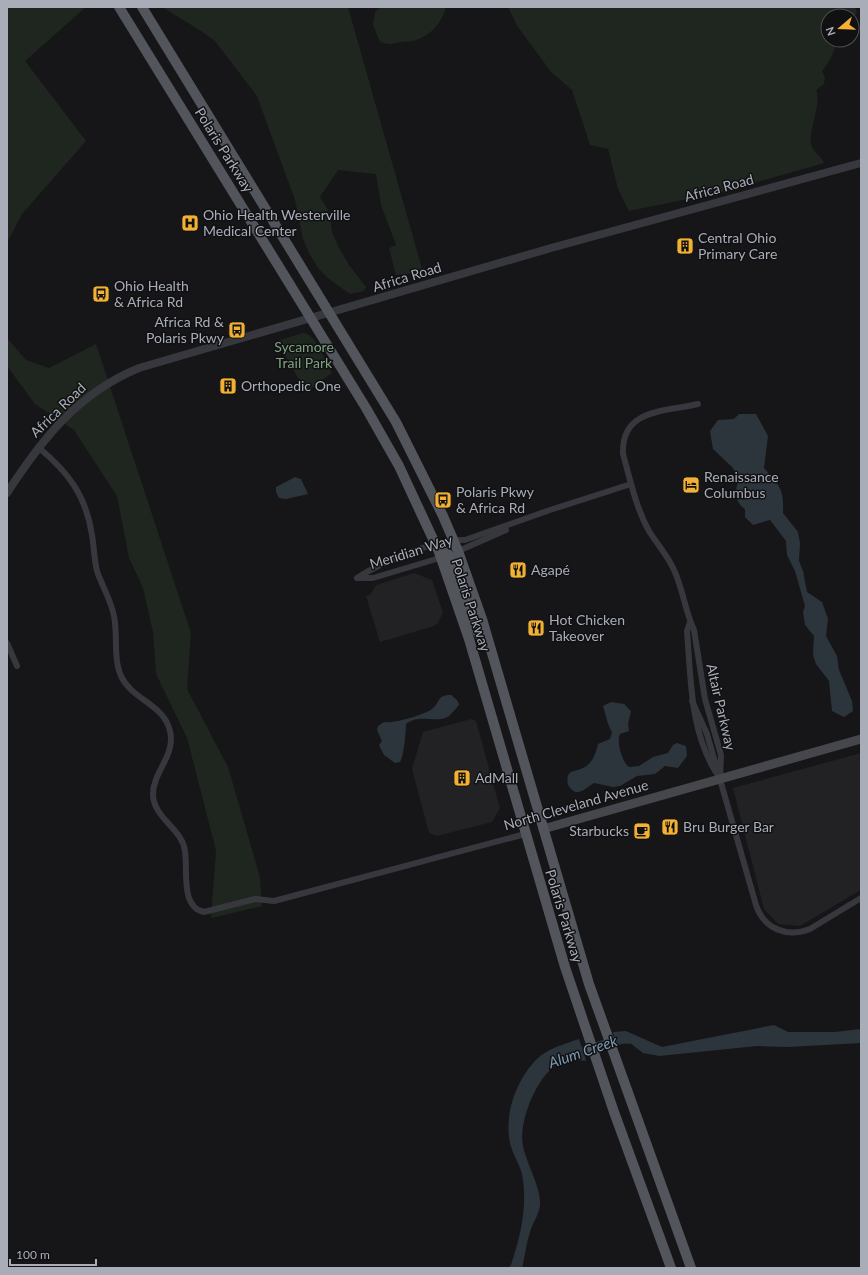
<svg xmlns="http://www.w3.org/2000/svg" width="868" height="1275" font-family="Lato,sans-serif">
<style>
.built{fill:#222225}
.green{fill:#1e261f}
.water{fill:#2c353c}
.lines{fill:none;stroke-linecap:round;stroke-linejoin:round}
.river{stroke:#2c353c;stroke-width:10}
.minor{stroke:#37383d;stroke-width:6}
.tertiary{stroke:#37383d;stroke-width:8}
.secondary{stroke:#45474d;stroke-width:9}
.primary{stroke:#53555c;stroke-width:10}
.labels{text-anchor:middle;stroke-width:3;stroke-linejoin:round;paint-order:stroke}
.street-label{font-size:14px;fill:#a8adb8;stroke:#111113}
.poi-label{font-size:14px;fill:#a8adb8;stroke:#111113;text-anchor:start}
.park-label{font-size:14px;fill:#7fa381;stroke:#111113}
.water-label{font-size:15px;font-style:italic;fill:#7f9bb3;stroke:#111113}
</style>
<rect width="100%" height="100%" fill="#161618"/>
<!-- built -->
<g class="built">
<path d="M414 573 432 580 443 613 437 624 431 627 380 642 366 596 371 594 376 585Z"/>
<path d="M471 719 476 721 500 808 492 822 437 836 429 833 412 769 423 732Z"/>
<path d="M861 753V890L800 926 778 924 764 909 733 788Z"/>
</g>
<!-- green -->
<g class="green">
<path d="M7 7H86L25 61 86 141 22 214 7 243Z"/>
<path d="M162 7H348L423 272 396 275 389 248 396 245 381 205 376 174 338 170 320 197 330 213 332 232 338 246 349 265 366 287 364 291 350 294 329 279 318 268 309 253 303 239 295 200 257 96 215 41 198 29Z"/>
<path d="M381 7H446C441 24 431 36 413 41 409 42 405 41 401 42 392 44 389 45 380 42L373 25 375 12Z"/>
<path d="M508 7H855L857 12 852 22V16H828V40H838L830 60 822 71 825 78 824 84 816 90C822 102 809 128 811 143 812 152 821 155 824 163L722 192 629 211 618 189 608 149 590 145 572 90 551 72 518 27Z"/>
<path d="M303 333C316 333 326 363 332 373L306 392 277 341Z"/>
<path d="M7 338 26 360 49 368 96 344 191 633 187 689 228 767 260 877 262 906 211 918 216 850 187 738 156 674 153 632 143 588 129 558 117 496 74 430 35 404 7 366Z"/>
</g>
<!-- water -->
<g class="water">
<path d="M739 414H756L768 436 764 468C780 487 784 488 783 513L798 532 800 543 799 561 803 571 807 592 822 602 828 619 826 636 837 656 839 670 852 701 853 711 844 717 832 711 829 681 816 664 813 655 814 636 805 625 803 612 805 606 795 571 787 555 786 541 770 520 753 525 745 517V509C733 500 735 491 739 479L733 468 713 449 710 431 718 420 734 419Z"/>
<path d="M295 477 301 479 308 494 286 499 279 498 276 492V487Z"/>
<path d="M451 695 457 700 459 704C457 709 454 710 451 714 440 726 420 712 406 724 406 731 404 756 400 762L395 763 384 755 379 745 382 741 377 730 378 726 384 722C392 724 424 715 432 709 441 702 436 695 451 695Z"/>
<path d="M611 702 624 704 631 711 628 724 629 731 620 734C616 741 622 762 629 767L639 766 653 757 668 753 673 745 677 743 686 746 687 756 678 768 665 766 655 774 637 776 620 786 613 787 594 783C584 789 577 799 568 785 565 768 575 773 585 767 593 762 596 753 598 744L610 739 612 732C607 724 606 715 603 706Z"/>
<path d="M774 1025 788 1032H835L861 1029V1043L788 1047 757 1046 659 1056 643 1053 630 1043 617 1044 613 1032 626 1031 662 1047Z"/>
<path d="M579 1039 586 1061C577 1060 567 1059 559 1063 537 1075 518 1122 523 1146 526 1162 541 1188 540 1204 540 1213 532 1224 530 1232 526 1244 525 1256 522 1268H508L511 1265C520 1237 527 1210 523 1180 522 1167 513 1156 510 1143 504 1114 516 1080 537 1059 548 1048 565 1044 579 1039Z"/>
</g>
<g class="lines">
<!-- river -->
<path class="river" d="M571 1056 624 1038 628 1039"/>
<!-- minor -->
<g class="minor">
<path d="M698 404C666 412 621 408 623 454 630 479 636 508 649 531 657 544 668 556 674 570 683 589 685 611 694 630L705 699 721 755 720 779"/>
<path d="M38 447C68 472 86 495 92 535 94 546 94 559 97 571 102 586 111 600 114 616 118 635 113 658 121 676 132 700 164 704 170 731 176 755 153 772 153 794 153 818 182 828 185 851 188 870 180 907 204 912L255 899 274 901 525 834"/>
<path d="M456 552 506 530"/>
<path d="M357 578C380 563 437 538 465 540L550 510 631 484"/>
<path d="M358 578H373L443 557"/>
<path d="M690 622 687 631C691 680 690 732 717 774"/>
<path d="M7 643 17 666"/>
<path d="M692 701 707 734 756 905C764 929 787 938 810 929L861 898"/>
</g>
<!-- tertiary -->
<path class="tertiary" d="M7 493C42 439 78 393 139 368L551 248 861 163"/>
<!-- secondary -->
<path class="secondary" d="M543 829 861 739"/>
<!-- primary -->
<g class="primary">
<path d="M119 7 366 408 399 466 439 552 469 639 565 967 614 1112 671 1268"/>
<path d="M142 7 396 422 443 516 458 551 482 619 589 984 691 1268"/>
<path d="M436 545 449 555 475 627 479 635 489 645"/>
</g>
</g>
<!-- icons -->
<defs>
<g id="hospital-square" transform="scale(0.9)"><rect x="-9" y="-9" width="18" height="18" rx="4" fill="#f2b134" stroke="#111113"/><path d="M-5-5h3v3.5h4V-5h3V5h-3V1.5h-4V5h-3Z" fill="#111"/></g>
<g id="building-square" transform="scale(0.9)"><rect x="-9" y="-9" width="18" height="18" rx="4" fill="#f2b134" stroke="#111113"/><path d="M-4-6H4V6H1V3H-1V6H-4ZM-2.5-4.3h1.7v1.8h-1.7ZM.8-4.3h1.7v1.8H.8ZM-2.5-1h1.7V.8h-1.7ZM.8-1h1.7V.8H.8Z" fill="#111"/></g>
<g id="bus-square" transform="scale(0.9)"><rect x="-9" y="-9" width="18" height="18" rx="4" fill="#f2b134" stroke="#111113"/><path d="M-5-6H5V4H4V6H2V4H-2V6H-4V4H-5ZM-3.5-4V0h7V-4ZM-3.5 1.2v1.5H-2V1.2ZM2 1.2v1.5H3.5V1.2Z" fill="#111"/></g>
<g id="hotel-square" transform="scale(0.9)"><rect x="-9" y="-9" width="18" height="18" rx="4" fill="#f2b134" stroke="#111113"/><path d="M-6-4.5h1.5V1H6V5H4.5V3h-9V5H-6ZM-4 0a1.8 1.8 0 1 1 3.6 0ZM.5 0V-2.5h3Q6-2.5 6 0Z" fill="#111"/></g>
<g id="restaurant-square" transform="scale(0.9)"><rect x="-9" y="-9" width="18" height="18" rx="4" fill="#f2b134" stroke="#111113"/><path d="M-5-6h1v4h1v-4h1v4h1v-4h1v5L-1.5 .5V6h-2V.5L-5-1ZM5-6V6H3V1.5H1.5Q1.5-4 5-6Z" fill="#111"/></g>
<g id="cafe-square" transform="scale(0.9)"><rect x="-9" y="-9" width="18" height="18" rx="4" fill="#f2b134" stroke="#111113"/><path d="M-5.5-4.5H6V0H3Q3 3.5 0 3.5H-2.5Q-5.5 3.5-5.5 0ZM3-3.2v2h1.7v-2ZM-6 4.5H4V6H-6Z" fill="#111"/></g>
</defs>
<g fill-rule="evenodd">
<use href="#hospital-square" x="190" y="223"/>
<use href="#building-square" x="685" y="246"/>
<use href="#bus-square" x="101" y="294"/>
<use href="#bus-square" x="237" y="330"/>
<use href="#building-square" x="228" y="386"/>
<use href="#hotel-square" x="691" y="485"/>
<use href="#bus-square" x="443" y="500"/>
<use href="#restaurant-square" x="518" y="570"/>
<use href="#restaurant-square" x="536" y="628"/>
<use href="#building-square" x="462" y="778"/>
<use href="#restaurant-square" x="670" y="827"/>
<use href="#cafe-square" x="642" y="831"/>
</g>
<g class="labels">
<!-- street labels -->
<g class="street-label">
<text transform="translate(224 150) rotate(58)" y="5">Polaris Parkway</text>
<text transform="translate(719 188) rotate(-15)" y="5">Africa Road</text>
<text transform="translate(407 277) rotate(-17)" y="5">Africa Road</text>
<text transform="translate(58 410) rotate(-44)" y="5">Africa Road</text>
<text transform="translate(411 552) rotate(-17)" y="5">Meridian Way</text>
<text transform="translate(471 605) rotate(72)" y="5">Polaris Parkway</text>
<text transform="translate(721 707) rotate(77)" y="5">Altair Parkway</text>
<text transform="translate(576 805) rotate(-16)" y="5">North Cleveland Avenue</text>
<text transform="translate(564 916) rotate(73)" y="5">Polaris Parkway</text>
</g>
<!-- poi labels -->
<g class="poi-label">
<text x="203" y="220">Ohio Health Westerville<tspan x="203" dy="16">Medical Center</tspan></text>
<text x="698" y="243">Central Ohio<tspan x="698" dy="16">Primary Care</tspan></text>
<text x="114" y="291">Ohio Health<tspan x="114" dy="16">&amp; Africa Rd</tspan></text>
<text x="224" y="327" text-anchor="end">Africa Rd &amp;<tspan x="224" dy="16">Polaris Pkwy</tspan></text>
<text x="241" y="391">Orthopedic One</text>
<text x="704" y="482">Renaissance<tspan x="704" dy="16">Columbus</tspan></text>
<text x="456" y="497">Polaris Pkwy<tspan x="456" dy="16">&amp; Africa Rd</tspan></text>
<text x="531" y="575">Agapé</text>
<text x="549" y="625">Hot Chicken<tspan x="549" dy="16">Takeover</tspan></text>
<text x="475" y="783">AdMall</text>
<text x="683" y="832">Bru Burger Bar</text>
<text x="629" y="836" text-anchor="end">Starbucks</text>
</g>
<!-- park labels -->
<g class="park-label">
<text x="304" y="352">Sycamore<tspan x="304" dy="16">Trail Park</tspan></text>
</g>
<!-- water labels -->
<g class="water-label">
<text transform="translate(583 1052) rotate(-19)" y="5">Alum Creek</text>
</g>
</g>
<!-- border -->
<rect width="868" height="1275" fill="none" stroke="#a8adb8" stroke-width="16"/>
<!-- north arrow -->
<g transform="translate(840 28) rotate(251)"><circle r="19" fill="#111113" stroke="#4d4f55"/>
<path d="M0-3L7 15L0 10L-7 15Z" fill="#f2b134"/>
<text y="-6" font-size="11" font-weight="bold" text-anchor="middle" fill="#a8adb8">N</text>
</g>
<!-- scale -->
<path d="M10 1259v6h86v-6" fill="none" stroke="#a8adb8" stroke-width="2"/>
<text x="16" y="1259" font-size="12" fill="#a8adb8" stroke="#111113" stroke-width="3" paint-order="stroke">100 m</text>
</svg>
